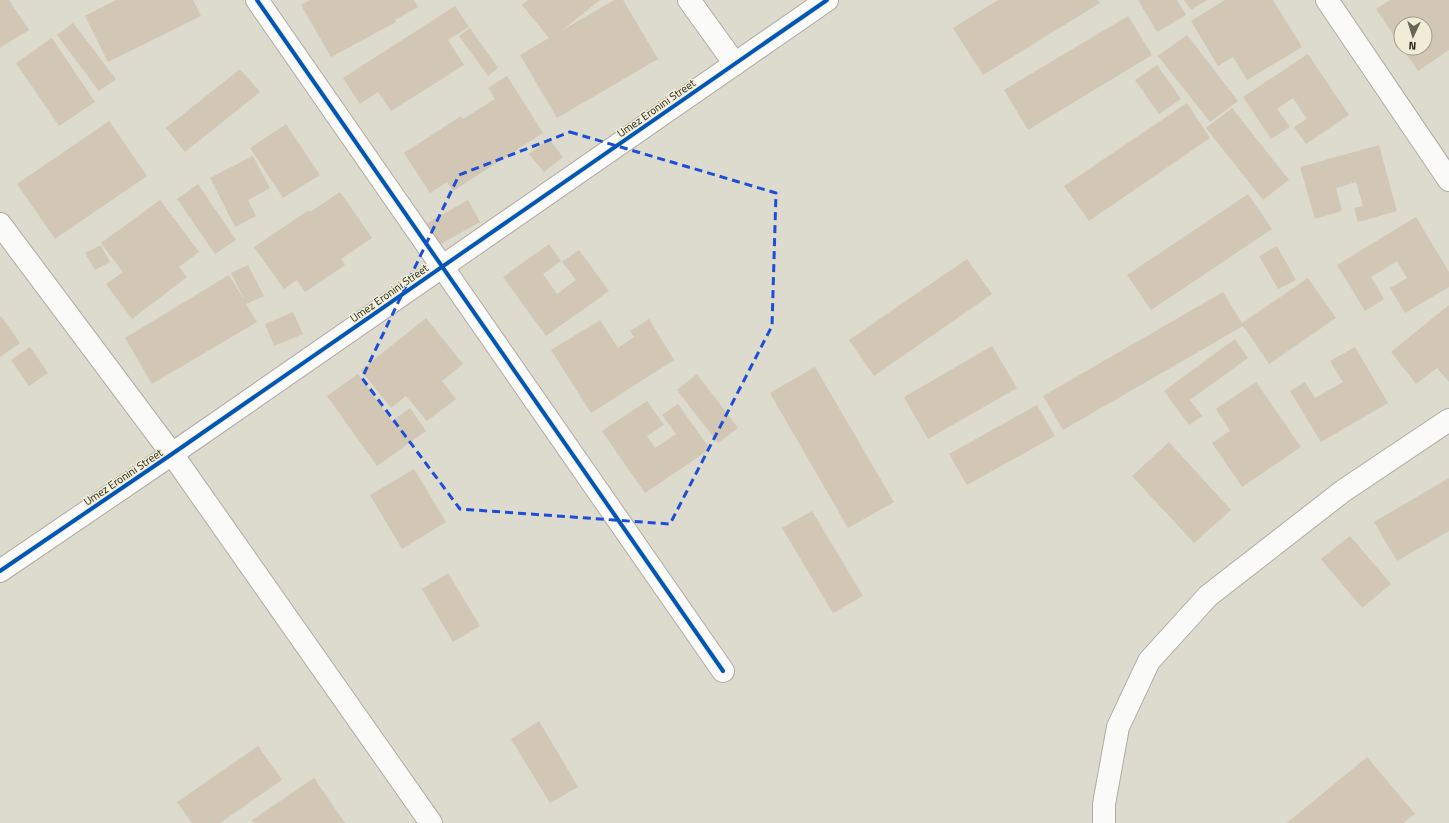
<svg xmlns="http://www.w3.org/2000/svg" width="1449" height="823" font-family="'Titillium Web',sans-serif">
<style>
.building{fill:#d2c6b5}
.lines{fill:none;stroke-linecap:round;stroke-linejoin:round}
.street-casing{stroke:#aeaca3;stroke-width:24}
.street{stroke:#fafaf8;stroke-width:22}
.cycleway-casing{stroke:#f0ecd5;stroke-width:6}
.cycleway{stroke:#0057b8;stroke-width:4}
.marked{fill:none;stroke:#1d4ed8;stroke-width:3;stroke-dasharray:8 5;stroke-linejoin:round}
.labels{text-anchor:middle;stroke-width:3;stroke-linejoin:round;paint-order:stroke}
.street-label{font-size:11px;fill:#26251c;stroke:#f0ecd5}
</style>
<rect width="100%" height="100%" fill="#dddbce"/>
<!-- building -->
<g class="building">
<path d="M0 0H9L29 30 0 48Z"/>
<path d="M116 0H193L201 16 108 62 85 16Z"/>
<path d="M310 0H414L418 7 395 20 396 22 331 57 301 5Z"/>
<path d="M528 0H600L561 31 614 0H623L658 59 557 118 520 55 549 38 522 5Z"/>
<path d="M998 0H1098L1100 3 983 75 953 28Z"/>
<path d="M1138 0H1177L1186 15 1157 32Z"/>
<path d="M1184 0H1207L1191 10Z"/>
<path d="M1225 0H1273L1302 47 1247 80 1233 57 1218 66 1191 21Z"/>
<path d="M1390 0H1449V50L1418 71 1402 48H1425V24H1401V46L1376 9Z"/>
<path d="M455 6 469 27 448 40 464 65 391 111 378 92 360 104 343 78Z"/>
<path d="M1128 16 1152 55 1028 130 1004 90Z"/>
<path d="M73 23 116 79 99 91 57 35Z"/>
<path d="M470 28 498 68 488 76 459 36Z"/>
<path d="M1187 35 1238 101 1210 122 1158 56Z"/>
<path d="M52 38 95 102 59 126 16 63Z"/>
<path d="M1308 54 1349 115 1306 144 1294 127 1307 119 1293 98 1277 109 1290 127 1271 139 1243 97Z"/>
<path d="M1157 65 1181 99 1159 114 1135 80Z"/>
<path d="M240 69 260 92 185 152 166 128Z"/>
<path d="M507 76 543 133 453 191 447 182 430 193 404 153 461 116 463 119 495 99 488 88Z"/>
<path d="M1187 103 1210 138 1089 221 1064 186Z"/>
<path d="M1232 108 1289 180 1263 200 1206 128Z"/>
<path d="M109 121 147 176 55 239 17 184Z"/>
<path d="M286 124 320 175 283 198 250 148Z"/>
<path d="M549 139 563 157 544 172 529 154Z"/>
<path d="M1379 145 1397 211 1358 222 1354 208 1363 206 1356 182 1336 188 1342 211 1315 219 1300 167Z"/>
<path d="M253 156 270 188 248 200 256 216 235 227 210 178Z"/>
<path d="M198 184 236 240 215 254 177 199Z"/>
<path d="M340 192 372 238 341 259 345 265 305 292 297 280 284 289 254 247 309 210 310 212Z"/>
<path d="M1248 194 1272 229 1151 310 1127 275Z"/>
<path d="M160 200 199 252 179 267 187 277 132 319 106 284 123 272 101 243Z"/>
<path d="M468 200 480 222 439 245 426 224Z"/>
<path d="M1416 217 1449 272V287L1405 313 1390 288 1407 278 1397 261 1371 277 1384 299 1365 311 1337 265Z"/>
<path d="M549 244 561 261 543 274 557 294 576 280 562 262 579 250 609 291 546 336 503 277Z"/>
<path d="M101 245 110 262 95 270 85 253Z"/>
<path d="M1277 246 1296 280 1278 289 1259 256Z"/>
<path d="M967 259 992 294 874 376 849 340Z"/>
<path d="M248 265 264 296 246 304 257 322 152 384 125 338 229 275 245 301 231 273Z"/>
<path d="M1308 278 1336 318 1269 364 1243 326 1063 430 1043 396 1223 292 1242 323Z"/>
<path d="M1449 305V382L1437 368 1416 384 1391 352Z"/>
<path d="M293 312 303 334 274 346 265 324Z"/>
<path d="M1 316 20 343 0 357V317Z"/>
<path d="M426 318 463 364 442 381 456 399 427 421 406 396 391 408 361 370Z"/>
<path d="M649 319 674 360 591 413 551 350 600 320 618 348 634 337 630 331Z"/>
<path d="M1235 339 1248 358 1190 400 1202 416 1189 425 1164 391Z"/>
<path d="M992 346 1017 388 928 439 904 397Z"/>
<path d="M30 347 48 373 29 386 11 360Z"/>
<path d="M1355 347 1388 403 1321 442 1290 391 1305 382 1315 398 1343 382 1330 361Z"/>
<path d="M815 367 894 502 848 528 770 393Z"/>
<path d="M358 374 392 421 410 408 426 431 377 466 327 396Z"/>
<path d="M697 374 738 428 718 443 677 390Z"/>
<path d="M1256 382 1301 447 1242 487 1212 443 1230 431 1216 409Z"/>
<path d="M647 401 664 425 647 436 655 448 676 434 662 415 678 404 710 449 645 493 602 431Z"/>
<path d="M1037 405 1055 436 967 485 949 454Z"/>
<path d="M1169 442 1231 510 1194 543 1132 476Z"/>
<path d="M414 469 446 522 402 549 370 495Z"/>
<path d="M1449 478V531L1397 561 1374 522Z"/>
<path d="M812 511 863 596 833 613 782 528Z"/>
<path d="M1350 536 1391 584 1362 608 1321 559Z"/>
<path d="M448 573 480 626 453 642 422 589Z"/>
<path d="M539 721 578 787 550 803 511 739Z"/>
<path d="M258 746 282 780 220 823H192L177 802Z"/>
<path d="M1367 757 1415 814 1403 823H1287Z"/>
<path d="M314 778 345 823H254L252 820Z"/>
</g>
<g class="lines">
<!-- street casing -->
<g class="street-casing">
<g id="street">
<path d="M257 0 723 671"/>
<path d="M689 0 735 64"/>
<path d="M1327 0 1449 180"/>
<path d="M0 224 172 454 431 823"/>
<path d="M0 571 172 454 827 0"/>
<path d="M1104 823V804L1118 727 1149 661 1208 596 1343 491 1449 420"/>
</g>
</g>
<!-- street -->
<use href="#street" class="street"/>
<!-- cycleway casing -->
<g class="cycleway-casing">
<g id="cycleway">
<path d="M257 0 723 671"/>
<path d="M0 571 172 454 827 0"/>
</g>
</g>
<!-- cycleway -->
<use href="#cycleway" class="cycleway"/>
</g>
<!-- marked area -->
<path class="marked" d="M570 132 776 193 772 326 670 524 460 509 362 378 459 175Z"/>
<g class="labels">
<!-- street labels -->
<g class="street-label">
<text transform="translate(656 108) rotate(-35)" y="4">Umez Eronini Street</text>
<text transform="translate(389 293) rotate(-35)" y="4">Umez Eronini Street</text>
<text transform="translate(123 477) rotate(-34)" y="4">Umez Eronini Street</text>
</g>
</g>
<!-- north arrow -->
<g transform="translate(1413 36) rotate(184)"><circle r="19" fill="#f0ecd5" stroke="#9f9c8b"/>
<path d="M0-3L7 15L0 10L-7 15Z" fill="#66655a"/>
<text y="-6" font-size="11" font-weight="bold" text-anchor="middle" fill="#26251c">N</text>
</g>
</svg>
